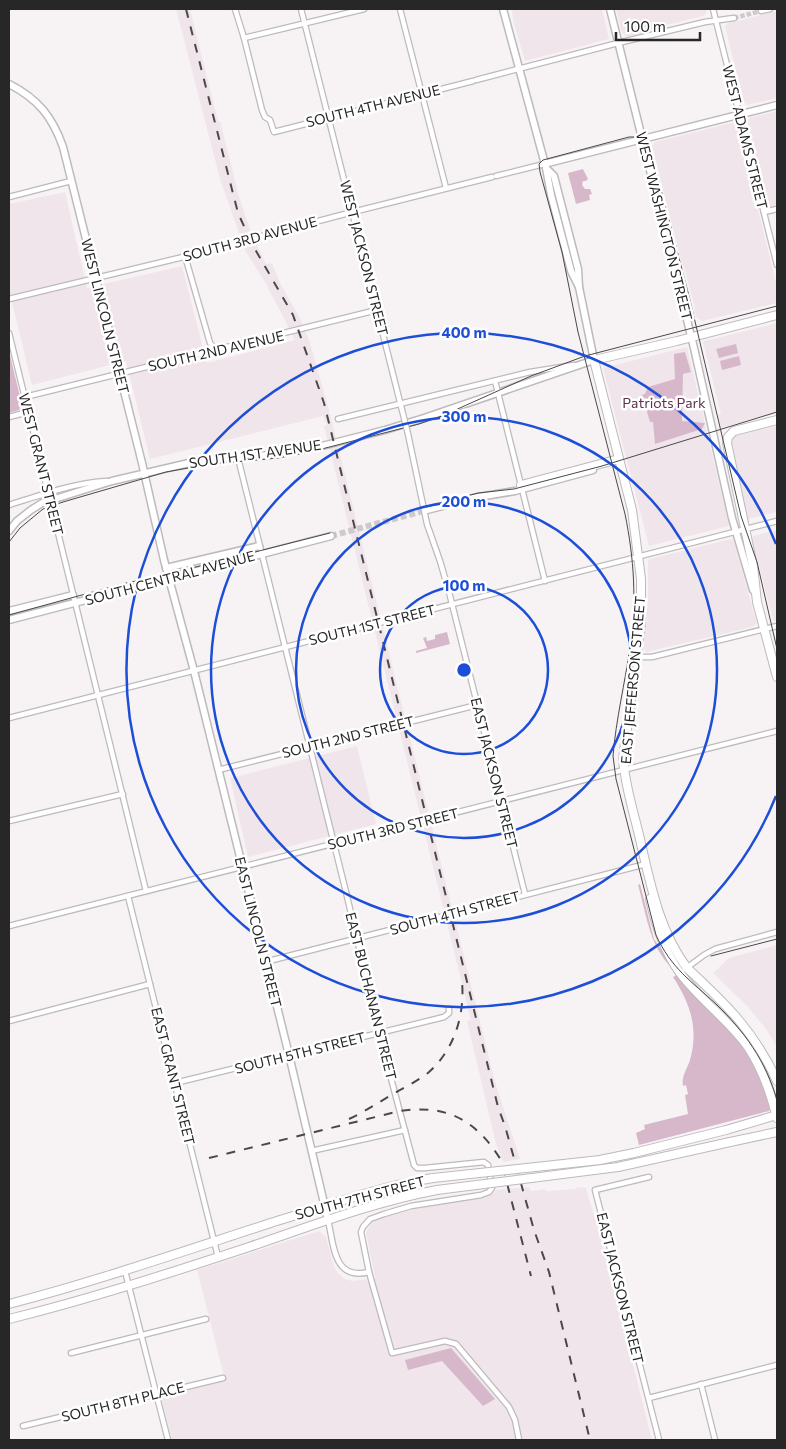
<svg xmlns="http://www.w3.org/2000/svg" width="786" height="1449" font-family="Commissioner,sans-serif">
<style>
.built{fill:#f0e5eb}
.green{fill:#d7b8ca}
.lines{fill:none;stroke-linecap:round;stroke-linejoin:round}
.street-tunnel{stroke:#cecacc;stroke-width:4.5;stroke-dasharray:4.5 2;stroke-linecap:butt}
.secondary-tunnel{stroke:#cecacc;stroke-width:6;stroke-dasharray:6 3;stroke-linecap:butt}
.street-casing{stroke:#bebabc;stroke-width:7}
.secondary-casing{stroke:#bebabc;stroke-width:9}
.primary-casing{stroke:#bebabc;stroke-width:10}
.street{stroke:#fff;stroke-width:4.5}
.secondary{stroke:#fff;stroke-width:6}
.primary{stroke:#fff;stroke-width:8}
.tram{stroke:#4a494a;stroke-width:1}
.rail{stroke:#4a494a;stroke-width:2;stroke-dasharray:9 9;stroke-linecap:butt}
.street-bridge-casing{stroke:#bebabc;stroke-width:7;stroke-linecap:butt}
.primary-bridge-casing{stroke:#bebabc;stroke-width:10;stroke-linecap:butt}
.street-bridge{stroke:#fff;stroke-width:4.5}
.primary-bridge{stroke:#fff;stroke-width:8}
.ring{fill:none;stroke:#1d4ed8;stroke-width:2.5}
.labels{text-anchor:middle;stroke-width:5;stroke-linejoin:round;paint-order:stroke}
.street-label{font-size:14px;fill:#282728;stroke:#fff}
.park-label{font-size:14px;fill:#5d314d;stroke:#fff}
.centre{fill:#1d4ed8;stroke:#fff;stroke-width:2.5}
.ring-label{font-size:15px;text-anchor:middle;font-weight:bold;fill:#1d4ed8;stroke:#fff;stroke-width:5;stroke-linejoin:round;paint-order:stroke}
</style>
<rect width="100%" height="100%" fill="#f7f3f5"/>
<!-- built -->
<g class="built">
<path d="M176 9H190L218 121H220L239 196 251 233 266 264 272 263 281 285 300 318 310 343 330 414 495 1082 520 1159 503 1162 496 1144 467 1021 471 1020 324 426 327 425 323 416 150 459 126 361 32 385 9 290V204L65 192 87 288 182 266 207 363 295 340 266 284 245 250 220 179Z"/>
<path d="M512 9H602L609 39 525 61 513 20Z"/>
<path d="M616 9H707V10L706 14 703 16 646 30 644 33 627 37 622 33Z"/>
<path d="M777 11V98L747 105 743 99 725 26 729 23Z"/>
<path d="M777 111V205L769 207 766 206 764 200 767 199 747 121 749 118Z"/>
<path d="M731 123H736L738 127 777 287V303L702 321 697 318 694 313 695 308 684 267 682 264 652 146 655 142Z"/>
<path d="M777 323V412L721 428 718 415 721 414 703 342 706 340 713 339Z"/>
<path d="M687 347 729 526 649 546 603 368Z"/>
<path d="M777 426V512L748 519 745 516 740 491 742 490 729 444 733 436 735 435Z"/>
<path d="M777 530V620L775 621 773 620 752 539 753 536Z"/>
<path d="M731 539 734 542 757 624 752 627 646 652 643 647 648 600V561L650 559Z"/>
<path d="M357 746 376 824 248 857 230 778Z"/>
<path d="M777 945V1047L766 1029 748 1007 713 973 729 958Z"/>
<path d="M529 1187 531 1191 545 1189 546 1191 576 1189 577 1187 586 1188 602 1242 652 1440H172L161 1396 225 1380 197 1270 319 1231 326 1237 334 1267 338 1273 345 1279 353 1281 375 1278 366 1233 372 1221 399 1213 437 1204 483 1198 491 1195 496 1190Z"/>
</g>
<!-- green -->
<g class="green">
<path d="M583 169 588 179 586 181H583L582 185 585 189H590L592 194 589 195 590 200 576 204 568 173Z"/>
<path d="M736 344 738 353 719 358 716 349Z"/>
<path d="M9 351 22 405 19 410 9 413Z"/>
<path d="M685 352 691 372 683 374 682 421 705 423 702 429 655 444 653 422H650L642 395 645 394 648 387 675 379 674 354Z"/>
<path d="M739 356 741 365 722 370 720 361Z"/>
<path d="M447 632 450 644 416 653V651L427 648 423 638 426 637 427 641 435 639V635Z"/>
<path d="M640 884 654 939 671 964 669 965C649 943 646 913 638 885Z"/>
<path d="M677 975C706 1005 741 1034 759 1073 764 1083 767 1095 770 1106L769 1111 639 1145 636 1133 645 1129 644 1125 688 1114 685 1095 688 1094 686 1085 683 1086C681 1077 687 1069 690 1060 699 1028 690 1003 673 977Z"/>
<path d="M451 1348 495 1399 483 1406 442 1361 408 1370 405 1360Z"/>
</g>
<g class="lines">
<!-- street-tunnel -->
<path class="street-tunnel" d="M734 18 761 11"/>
<!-- secondary-tunnel -->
<path class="secondary-tunnel" d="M331 536 427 510"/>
<!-- street casing -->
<g class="street-casing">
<g id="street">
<path d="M235 9 244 38 262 110 265 117 270 120 274 132 473 81"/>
<path d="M301 9 402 410"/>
<path d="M400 9 446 188"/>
<path d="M713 9 777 265"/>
<path d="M761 11 770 9"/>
<path d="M244 38 364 9"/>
<path d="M476 80 618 43 705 22 734 18"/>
<path d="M496 176 544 164"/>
<path d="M9 197 71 181"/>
<path d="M764 212 777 209"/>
<path d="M185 256 210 343 216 350"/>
<path d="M9 299 179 258 341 215 492 177"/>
<path d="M9 333 146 891"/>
<path d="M495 381 545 581"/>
<path d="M25 397 377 310"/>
<path d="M9 417 28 412"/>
<path d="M338 419 530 372 574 365"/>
<path d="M408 434 427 524 440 561 449 592 525 894"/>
<path d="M238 458 346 892 379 1033 414 1165 417 1168H425L484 1162 488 1165 492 1188 489 1192 481 1195 411 1206 384 1214 370 1219 363 1227 361 1232 369 1272 392 1353 445 1341 456 1344 509 1407 515 1420 519 1440"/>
<path d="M9 505C41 495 73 483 107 481"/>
<path d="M637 657H652L777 626"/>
<path d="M9 718 777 521"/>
<path d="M218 770 477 705"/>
<path d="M9 821 123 794"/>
<path d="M128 896 218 1257"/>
<path d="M9 926 777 731"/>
<path d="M265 962 646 864"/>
<path d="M685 969 704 955 715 949 777 932"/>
<path d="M9 1021 150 984"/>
<path d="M175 1083 444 1017 449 1013V1009"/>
<path d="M311 1151 405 1130"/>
<path d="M649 1177 595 1190 659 1440"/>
<path d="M328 1220C334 1245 333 1281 369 1272"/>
<path d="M125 1271 168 1440"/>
<path d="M71 1353 206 1319"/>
<path d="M701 1384 715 1440"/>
<path d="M649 1398 777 1365"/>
<path d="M23 1426 223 1378"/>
</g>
</g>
<!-- secondary casing -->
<g class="secondary-casing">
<g id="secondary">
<path d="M503 9 546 168 551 195 571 271 579 287"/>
<path d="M610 9 694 348 732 518 753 590"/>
<path d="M9 84C38 99 52 116 63 147L142 463 164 560 194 671 289 1055 328 1220"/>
<path d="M544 164 777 105"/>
<path d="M427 510 473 498 515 491 593 470"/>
<path d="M9 531 17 521 31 510 42 503 112 481 189 463 214 459 238 458 268 455 322 446 385 430 424 418 594 360 579 287 578 269 554 176 546 168"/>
<path d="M166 568 259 546"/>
<path d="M9 611 73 595"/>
<path d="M9 620 331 536"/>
</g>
</g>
<!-- primary casing -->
<g class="primary-casing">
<g id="primary">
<path d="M777 315 677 341 594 360 632 510 641 579V623L623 759C625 785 633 810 639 835 650 881 658 929 687 968 726 1004 755 1032 777 1081"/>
<path d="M777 420 734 431 728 437 727 443 753 566 757 602 777 677"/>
<path d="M521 485 619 459"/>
<path d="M650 899C656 927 664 951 680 973 700 1000 729 1020 748 1047 762 1068 771 1094 777 1118"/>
<path d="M726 1130 777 1115"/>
<path d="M730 1142 777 1132"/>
<path d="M9 1304C101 1280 190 1249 280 1220 330 1205 381 1186 433 1178"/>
<path d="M9 1319C90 1299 170 1273 249 1247 311 1226 373 1202 437 1190"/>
</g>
</g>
<!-- street -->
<use href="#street" class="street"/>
<!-- secondary -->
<use href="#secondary" class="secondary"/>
<!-- primary -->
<use href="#primary" class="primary"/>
<!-- tram -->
<g class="tram">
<path d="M427 507 478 493 514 489 602 466 777 412"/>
<path d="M9 542 20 528 43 509 63 502 166 472 211 464 278 458 310 452 419 424 442 416 531 376 585 356 777 306"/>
<path d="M9 615 122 584 168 574 330 533"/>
<path d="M777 649 757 562 741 516 689 296 649 144 641 137H629L543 160 539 164 540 172 562 252 578 332 625 514C634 558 637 602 630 647 625 683 616 719 613 756L616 779 656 935C671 968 691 981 716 1004 744 1031 766 1061 777 1100"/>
<path d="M711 956 777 939"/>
</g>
<!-- rail -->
<g class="rail">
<path d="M186 9 238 213 252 244 293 315 324 403 498 1107 505 1126 534 1230 549 1272 590 1440"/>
<path d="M349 1119C364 1112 378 1103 393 1094 405 1087 418 1081 429 1072 454 1050 465 1015 462 982"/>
<path d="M209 1158 400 1111C447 1104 476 1120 501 1160L531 1276"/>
</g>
<!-- street-bridge casing -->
<g class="street-bridge-casing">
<path id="street-bridge" d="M402 410 408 434"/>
</g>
<!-- primary-bridge casing -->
<g class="primary-bridge-casing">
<g id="primary-bridge">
<path d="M433 1178 600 1160 634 1153 726 1130"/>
<path d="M437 1190 618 1167 730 1142"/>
</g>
</g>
<!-- street-bridge -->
<use href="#street-bridge" class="street-bridge"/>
<!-- primary-bridge -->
<use href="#primary-bridge" class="primary-bridge"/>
</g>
<!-- distance rings -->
<g class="ring">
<circle cx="464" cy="670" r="84"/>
<circle cx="464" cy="670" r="168"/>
<circle cx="464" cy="670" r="253"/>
<path d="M776 796A337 337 0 1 1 776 544"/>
</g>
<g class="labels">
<!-- street labels -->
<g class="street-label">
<text transform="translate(373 106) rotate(-14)" y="5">SOUTH 4TH AVENUE</text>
<text transform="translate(745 137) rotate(76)" y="5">WEST ADAMS STREET</text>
<text transform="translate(664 226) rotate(76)" y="5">WEST WASHINGTON STREET</text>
<text transform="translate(250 239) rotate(-15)" y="5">SOUTH 3RD AVENUE</text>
<text transform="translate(364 258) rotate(76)" y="5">WEST JACKSON STREET</text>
<text transform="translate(105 316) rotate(76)" y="5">WEST LINCOLN STREET</text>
<text transform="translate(216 351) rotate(-13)" y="5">SOUTH 2ND AVENUE</text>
<text transform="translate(255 454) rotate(-8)" y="5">SOUTH 1ST AVENUE</text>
<text transform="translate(41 464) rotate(76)" y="5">WEST GRANT STREET</text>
<text transform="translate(170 578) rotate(-15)" y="5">SOUTH CENTRAL AVENUE</text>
<text transform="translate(372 625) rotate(-14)" y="5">SOUTH 1ST STREET</text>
<text transform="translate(633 680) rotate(-85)" y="5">EAST JEFFERSON STREET</text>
<text transform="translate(348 737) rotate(-14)" y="5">SOUTH 2ND STREET</text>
<text transform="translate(494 773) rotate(76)" y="5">EAST JACKSON STREET</text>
<text transform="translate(393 829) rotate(-14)" y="5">SOUTH 3RD STREET</text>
<text transform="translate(455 913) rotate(-15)" y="5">SOUTH 4TH STREET</text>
<text transform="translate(258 932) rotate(76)" y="5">EAST LINCOLN STREET</text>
<text transform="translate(371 996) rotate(76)" y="5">EAST BUCHANAN STREET</text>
<text transform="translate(300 1053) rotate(-14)" y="5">SOUTH 5TH STREET</text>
<text transform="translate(173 1076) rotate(76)" y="5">EAST GRANT STREET</text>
<text transform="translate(360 1198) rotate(-15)" y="5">SOUTH 7TH STREET</text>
<text transform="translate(620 1288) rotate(76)" y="5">EAST JACKSON STREET</text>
<text transform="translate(123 1402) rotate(-14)" y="5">SOUTH 8TH PLACE</text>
</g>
<!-- park labels -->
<g class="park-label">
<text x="664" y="408">Patriots Park</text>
</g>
</g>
<circle cx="464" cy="670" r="8" class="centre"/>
<g class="ring-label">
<text x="464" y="338">400 m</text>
<text x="464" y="422">300 m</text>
<text x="464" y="507">200 m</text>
<text x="464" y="591">100 m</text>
</g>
<!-- border -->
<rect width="786" height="1449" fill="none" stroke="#282728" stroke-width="20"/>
<!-- scale -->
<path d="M616 32v8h84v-8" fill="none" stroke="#282728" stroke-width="2.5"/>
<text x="624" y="32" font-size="15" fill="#282728" stroke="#ffffff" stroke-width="4" paint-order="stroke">100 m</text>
</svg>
